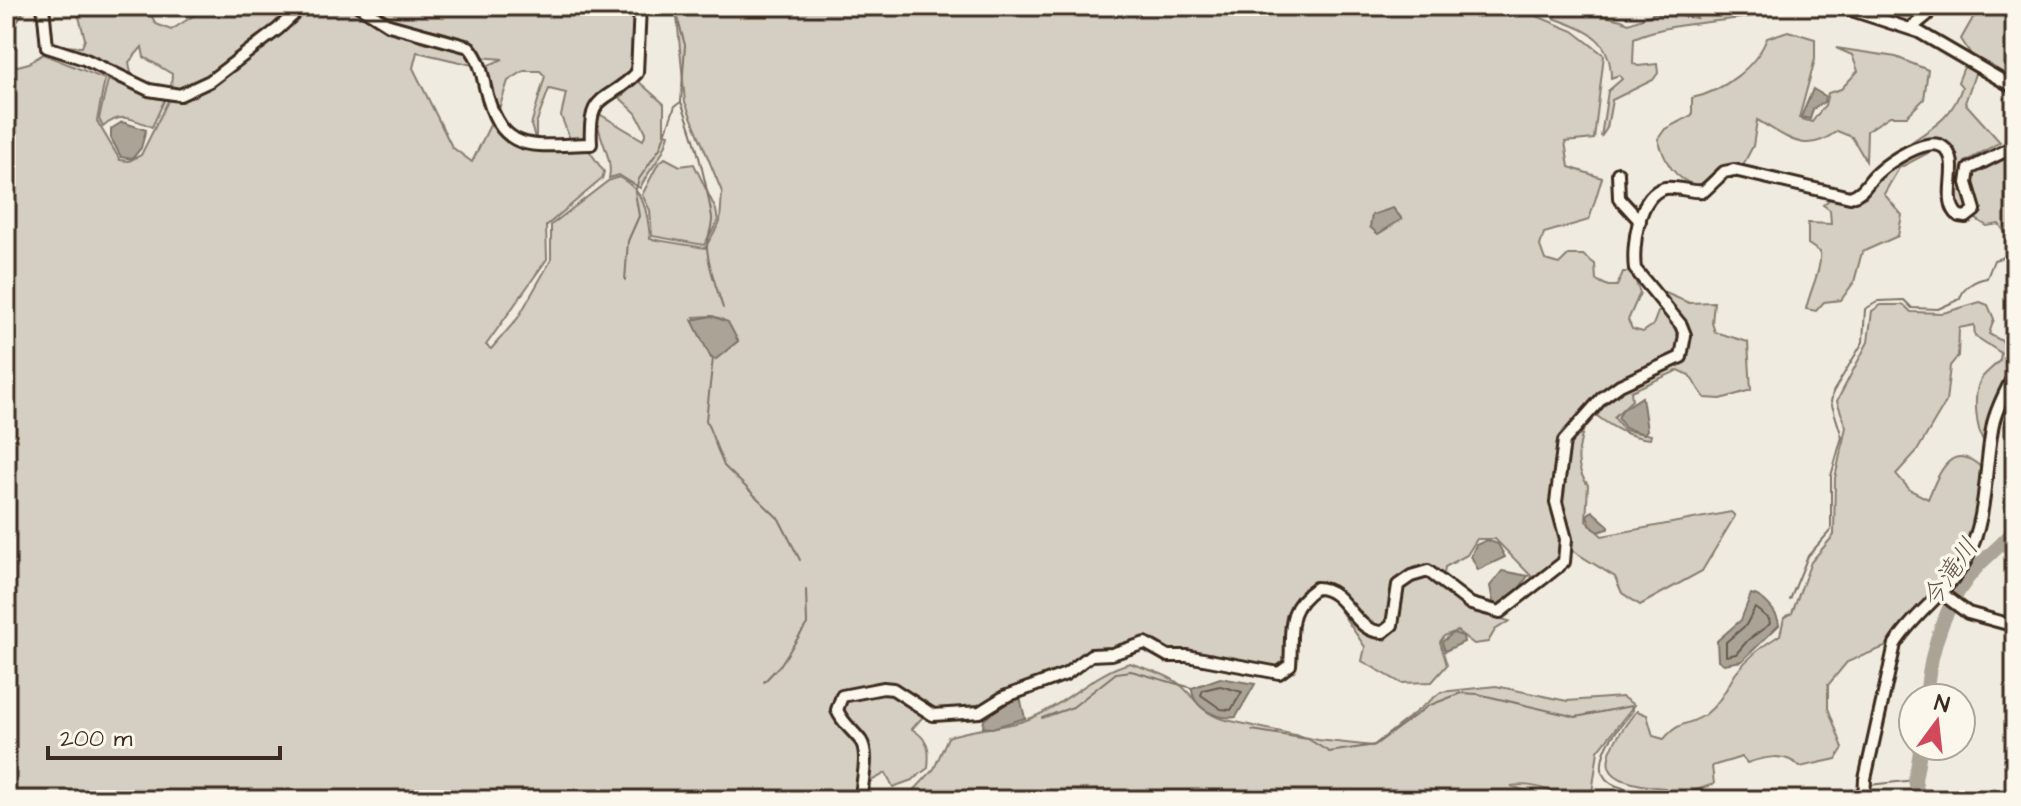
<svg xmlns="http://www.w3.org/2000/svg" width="2021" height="806" font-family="'Architects Daughter','Klee One',sans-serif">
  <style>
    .green { fill: #d5cec3; stroke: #887c70; stroke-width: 2; fill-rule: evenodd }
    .water { fill: #aca397; stroke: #7f7367; stroke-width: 2 }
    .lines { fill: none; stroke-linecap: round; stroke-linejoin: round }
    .shore { stroke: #685a4e; stroke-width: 2 }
    .stream { stroke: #7f7367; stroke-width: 2 }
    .river { stroke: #aca397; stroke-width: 14 }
    .minor-casing { stroke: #3b2a1e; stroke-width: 16 }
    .minor { stroke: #fbf7ec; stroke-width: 10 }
    .labels { text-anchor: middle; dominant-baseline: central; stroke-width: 7; stroke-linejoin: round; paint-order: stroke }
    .water-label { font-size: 26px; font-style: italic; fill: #635448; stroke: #fbf7ec }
  </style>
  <rect width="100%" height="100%" fill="#f0ebe0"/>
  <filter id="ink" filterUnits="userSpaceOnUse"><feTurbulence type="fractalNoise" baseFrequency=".0125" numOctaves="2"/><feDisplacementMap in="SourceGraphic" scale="16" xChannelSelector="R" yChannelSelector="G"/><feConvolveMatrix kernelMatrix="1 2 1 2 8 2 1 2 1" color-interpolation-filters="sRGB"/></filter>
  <g filter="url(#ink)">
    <g class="green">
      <path d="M6,6H27L6,39Z"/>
      <path d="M76,6H146L156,24L171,30L209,6H294L292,14L196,87L171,89L172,74L144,57L142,47L129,62L131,73L126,75L58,46L82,47L85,39Z"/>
      <path d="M300,6H354L390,30L461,46L477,66L417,52L413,68L452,147L472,162L490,125L528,150L588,149L604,172L602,179L546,226L547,259L486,345L491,349L518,318L551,260V225L608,181L619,177C644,190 648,212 650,239L705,248L720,222L722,192L685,102L676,6H1513L1573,31L1604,55L1594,139L1565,142L1569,167L1602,178L1589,220L1544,233L1540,246L1545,260L1559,264L1568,255H1583L1595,264L1596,280L1608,286H1617L1623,272H1632L1640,293L1628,320L1632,329L1643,332L1653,325L1658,312L1663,311C1678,321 1682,335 1679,353L1632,377L1559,443C1557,462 1553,482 1553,502C1553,524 1564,536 1561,559L1534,579L1495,539H1477L1467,555L1445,567L1443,583L1464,608L1509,621L1495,630L1488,642L1474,644L1457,631L1444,636L1440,642L1447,665L1432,682L1401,683L1362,661L1365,647L1335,603L1375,638L1386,640L1393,629L1366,626L1332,589L1302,595L1288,664L1282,669L1169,654L1151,643L1111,652L979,710L928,711L912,729C929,740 930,748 928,768L912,780L893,787L886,773L869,782L871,800H6V69L29,63L43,54L105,79L97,121L120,160L129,161L141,155L168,101C212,94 269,39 300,6ZM712,316L722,319L738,341L716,359L694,317Z"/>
      <path d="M365,6H636C636,21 639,58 633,71C619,106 584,79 586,138L570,139L561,116L566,93L549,89L536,124V141L531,125L545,76L540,71H524L508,81L499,109L505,120L498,117L486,66L503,59L479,57C464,28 422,30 393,22C383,19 374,12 365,6Z"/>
      <path d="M1690,6H1702L1710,14L1754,12L1753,16C1710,24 1673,22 1634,38L1633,63L1638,66L1657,64L1658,73L1653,80L1612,100L1607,128L1601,137L1608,91L1622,79L1619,75L1611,78C1611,37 1587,31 1554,18L1559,10C1584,16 1606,13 1629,23L1655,13L1697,18Z"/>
      <path d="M1867,6H1927L1925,12L1906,24Z"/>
      <path d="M2000,6H2015V80L1972,56L1961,39L1974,16Z"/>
      <path d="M1788,31L1815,39V59L1799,118L1812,122L1825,105L1828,93L1841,89L1858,71L1852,55L1836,48L1896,57L1928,70L1924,99L1907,116H1890L1867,131L1866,161L1852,137L1837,131C1805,156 1788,137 1757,120L1753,146L1743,165L1726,168L1697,186C1674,179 1665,162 1658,139L1665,129L1692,115V98C1722,92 1756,67 1767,38Z"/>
      <path d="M1966,62L1977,68L1965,103L2000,142L1965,162L1964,184L1971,199L1970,212L1961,213L1954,199L1958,184L1949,144L1913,141C1937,125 1953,115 1962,87L1958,82Z"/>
      <path d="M108,80L165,99L152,127C132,118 120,112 103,127L99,119Z"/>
      <path d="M638,81L664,104V133L669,134C663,160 651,165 640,188L619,175L609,178C614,157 596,135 596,112L643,140L646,132L636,113L620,98Z"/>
      <path d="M1927,149L1928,153L1899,168L1884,194L1902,215L1898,236L1862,252L1854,282L1841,300L1824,302L1816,311L1806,309C1810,290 1822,269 1820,252L1808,244V223L1831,224L1830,210L1823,205L1832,197L1858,200L1866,197L1883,174Z"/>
      <path d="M2015,154V224L2006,234L1999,224L1987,226L1976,219L1979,212L1970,175L1981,165Z"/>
      <path d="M665,158L680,166L694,164L716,210L718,221L704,245L652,236L650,210L642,195L658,164Z"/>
      <path d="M1661,291L1689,303L1714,302L1712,323L1715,332L1748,342L1751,390L1721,399L1705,398L1689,375L1679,370L1631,391L1632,400L1614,417L1624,430L1651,435L1650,439C1629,437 1613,428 1597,416C1621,377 1656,384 1686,356L1688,324Z"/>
      <path d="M1980,302L1988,305L1994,319L1989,334L2015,348V359L1991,410L1985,444C1976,430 1972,394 1981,379C1986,372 1994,367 2000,360L2001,353L1975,336L1974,325L1959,328L1958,356L1950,366L1946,402L1917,451L1896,474L1910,490L1928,499C1939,473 1951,439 1982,468L1973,528L1958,560L1885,647L1847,662L1828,685V708L1843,748L1836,759L1800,767C1785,752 1765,757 1747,763L1742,757L1712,766L1714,784L1681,795L1679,800H1664L1665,788C1599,782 1594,766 1633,715L1637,711L1647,715L1653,736L1664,739C1679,720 1690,726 1706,714C1721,702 1726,688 1736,673C1748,657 1763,645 1780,635L1784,618L1792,613L1811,562L1834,535L1835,478L1846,427L1837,401L1868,342L1872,311L1881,305H1904L1911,312L1943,313Z"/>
      <path d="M1579,429L1583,431C1578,450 1574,468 1588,485L1586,521L1602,536L1731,512L1735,516L1702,571L1640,605L1622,593L1615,577L1573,551L1560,500L1567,442Z"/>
      <path d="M1130,663C1145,669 1166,673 1178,683C1196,697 1197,710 1222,719L1318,740L1373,746L1441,692L1496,686L1567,701L1622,697L1634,705L1598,751L1591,800C1558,800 1543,781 1511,786L1553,800H905L934,769L948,737C978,726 1008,730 1038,715C1070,700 1096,672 1130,663Z"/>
    </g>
    <g class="water">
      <path d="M1813,89L1825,96L1824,102L1813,109L1810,119L1801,117Z"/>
      <path d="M122,122L146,130L141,148L132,159L121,157L111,138V129Z"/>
      <path d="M1393,208L1402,219L1378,234L1370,227L1372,215Z"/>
      <path d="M712,316L728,322L738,341L716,359L711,358L692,320Z"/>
      <path d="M1642,397L1647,430L1644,434L1625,428L1618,418L1622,410Z"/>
      <path d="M1592,511L1609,526L1608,529L1598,532L1590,525L1587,515Z"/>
      <path d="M1487,540L1498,544L1505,557L1478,570L1471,556L1476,545Z"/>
      <path d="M1502,571L1528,576L1517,591L1494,607L1490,586Z"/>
      <path d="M1751,594C1763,596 1778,612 1779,625L1742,661L1724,664L1718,660L1717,641L1741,620Z"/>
      <path d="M1453,633L1463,636L1464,642L1445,651L1442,642Z"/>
      <path d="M1220,678L1255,684L1236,717C1218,720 1192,708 1192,688Z"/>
      <path d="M1020,697L1025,718L992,728L983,727L984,720L999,707Z"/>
    </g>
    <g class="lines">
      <g class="shore">
        <path d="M1755,608L1769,619L1770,624L1748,640L1736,654L1726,656V642L1746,625Z"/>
        <path d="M1220,686L1242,692L1231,710L1221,709L1201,695L1203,690Z"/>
      </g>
      <g class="stream">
        <path d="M681,102C696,139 705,177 712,217C713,226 707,237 707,247C708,267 717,288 723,308"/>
        <path d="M625,280L628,241L639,216L635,192L639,179L660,148L675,106L681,102L685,45L674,6"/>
        <path d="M713,358L706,420L724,466L779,519L800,560"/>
        <path d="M1790,600L1808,556L1831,530V476L1842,437L1831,402L1833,392L1863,342L1865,309L1879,301L1904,300L1912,308L1938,309L1960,299C1963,287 1975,280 1987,278L1994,260L2015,254"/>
        <path d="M764,682L781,664L807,624L806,590"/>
        <path d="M1042,718L1073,707L1116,673L1131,671L1192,688"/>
        <path d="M1252,730L1308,739L1329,752L1375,745L1428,706L1461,693L1478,694L1576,717L1631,706L1633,710C1625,722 1613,732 1607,746C1581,804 1657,783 1679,800"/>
        <path d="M1870,785L1915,780"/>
        <path d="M1818,800L1859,790"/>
      </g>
      <g class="river">
        <path d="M1926,698C1930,650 1945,601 1979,565C1991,553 2004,543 2015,529"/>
        <path d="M1919,800L1915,780L1921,746"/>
      </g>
      <defs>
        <g id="minor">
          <path d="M43,6L47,47L84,59L149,90L180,95L210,81L278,29L293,15L297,6"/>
          <path d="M359,6L389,25L469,47C479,58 482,72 485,87C501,157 533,145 591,144C588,91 605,105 637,73L640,6"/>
          <path d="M1839,6L1919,32L2015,88"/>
          <path d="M1911,28L1927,15L1930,6"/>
          <path d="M1618,173L1619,198L1640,221"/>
          <path d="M1941,593L1968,613L2015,626"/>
          <path d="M861,800C861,784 870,755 861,741C852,729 843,724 837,710L842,696L883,688L893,689L933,715L980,712L1004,697L1066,674L1091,655L1112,654L1145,643L1168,656H1187L1279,673L1290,665C1293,631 1284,610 1316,588C1347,588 1353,633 1383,632L1392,625L1398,585L1411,576L1428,571L1471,604L1500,612L1564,562L1566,539L1556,502L1564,441L1602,398L1620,385L1681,357L1685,335L1681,325L1635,269C1632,247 1638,194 1665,188C1678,186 1691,193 1704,191L1724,172L1734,170L1850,197C1864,193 1867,182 1877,173C1889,162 1927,136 1943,147C1964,161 1939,200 1959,216L1966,217L1975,210L1967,183L1969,169L2015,146"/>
          <path d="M1864,800L1865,779L1895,644C1915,612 1949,592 1967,558C1988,517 1984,469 1993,424C1997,406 2007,389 2015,373"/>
        </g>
      </defs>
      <use href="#minor" class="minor-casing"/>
      <use href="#minor" class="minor"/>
    </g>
  </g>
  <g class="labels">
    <g class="water-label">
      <text transform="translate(1950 573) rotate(-55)">今滝川</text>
    </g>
  </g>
  <rect width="2021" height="806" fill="none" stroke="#fbf7ec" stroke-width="32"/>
  <rect x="16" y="16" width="1989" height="774" fill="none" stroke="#3b2a1e" stroke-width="3" filter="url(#ink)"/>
  <g transform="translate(1937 722) rotate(15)"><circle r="38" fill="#fbf7ec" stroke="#aea59a" stroke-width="2"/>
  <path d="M0-6L14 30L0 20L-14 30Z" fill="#d1495b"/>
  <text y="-12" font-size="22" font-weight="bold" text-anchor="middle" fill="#3b2a1e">N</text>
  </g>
  <path d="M48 746v12h232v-12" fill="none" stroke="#3b2a1e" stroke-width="4"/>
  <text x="60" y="746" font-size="24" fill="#3b2a1e" stroke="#fbf7ec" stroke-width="6" paint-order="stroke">200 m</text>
</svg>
